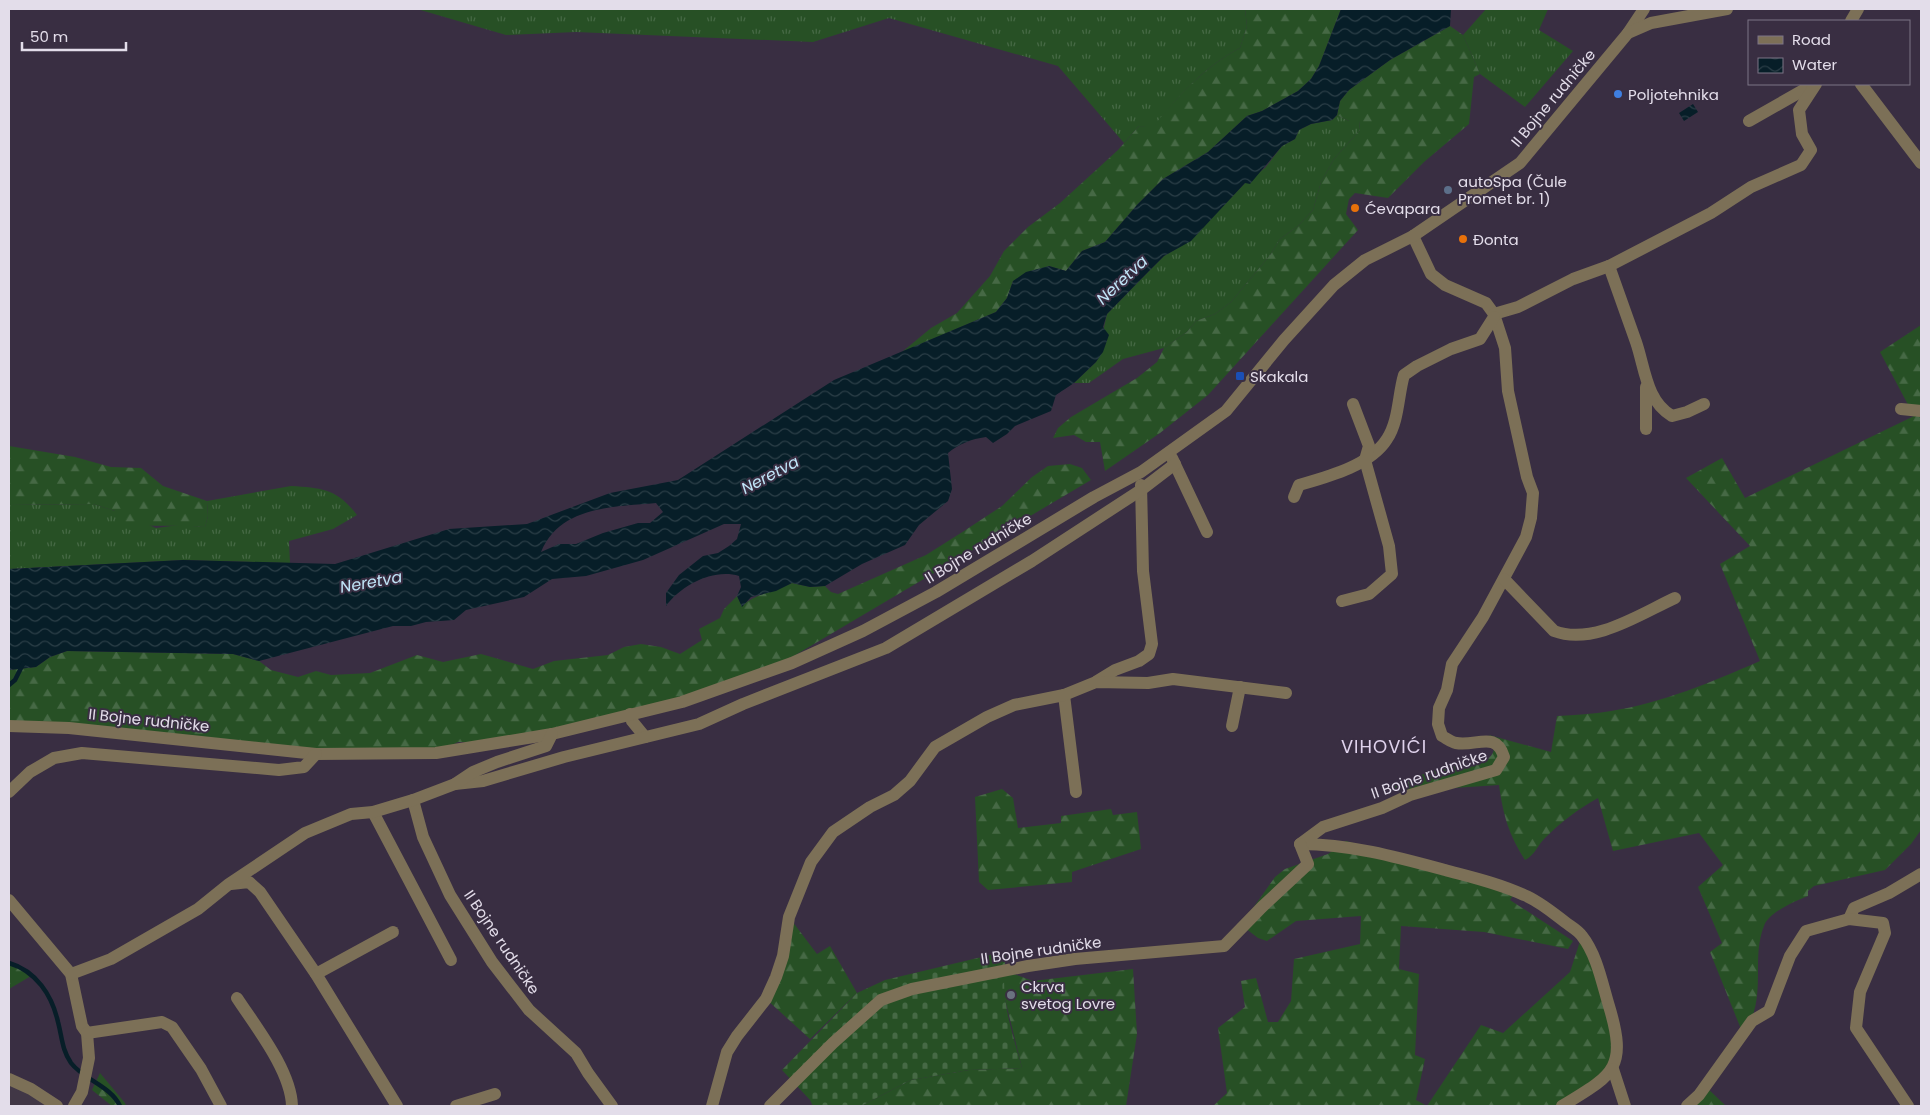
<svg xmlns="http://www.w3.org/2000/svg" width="1930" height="1115" font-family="Poppins,sans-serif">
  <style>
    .industrial { fill: #413746 }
    .grass { fill: url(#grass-tufts) }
    .forest { fill: url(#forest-firs) }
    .cemetery { fill: url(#cemetery-stones) }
    .water { fill: url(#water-waves); fill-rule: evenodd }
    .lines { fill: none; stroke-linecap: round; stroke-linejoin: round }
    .stream { stroke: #071e28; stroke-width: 4.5 }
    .minor { stroke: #7c7057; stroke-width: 12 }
    .shop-dot { fill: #3f7fe0; stroke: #392e42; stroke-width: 2 }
    .service-dot { fill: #5c6f8a; stroke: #392e42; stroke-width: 2 }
    .food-dot { fill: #e8710a; stroke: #392e42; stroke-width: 2 }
    .transit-dot { fill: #1a4fb4; stroke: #392e42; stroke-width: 2 }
    .worship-dot { fill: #6b7280; stroke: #392e42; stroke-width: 2 }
    .labels { text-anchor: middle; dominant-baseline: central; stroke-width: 4; stroke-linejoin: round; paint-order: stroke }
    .poi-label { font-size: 15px; fill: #e3ddea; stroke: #392e42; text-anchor: start }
    .street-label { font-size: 15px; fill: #e3ddea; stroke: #392e42 }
    .water-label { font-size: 16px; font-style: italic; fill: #c0e5f8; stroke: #392e42 }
    .quarter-label { font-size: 18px; letter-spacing: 1px; fill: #e0d3ed; stroke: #392e42 }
  </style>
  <defs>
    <pattern id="grass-tufts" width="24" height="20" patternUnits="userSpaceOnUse" patternTransform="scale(1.25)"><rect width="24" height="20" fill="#275025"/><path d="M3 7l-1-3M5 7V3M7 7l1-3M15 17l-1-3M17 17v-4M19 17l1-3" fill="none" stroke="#466945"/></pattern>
    <pattern id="forest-firs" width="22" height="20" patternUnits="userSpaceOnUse" patternTransform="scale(1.25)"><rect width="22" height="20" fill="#275025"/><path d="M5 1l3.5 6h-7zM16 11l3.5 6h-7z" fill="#466945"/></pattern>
    <pattern id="cemetery-stones" width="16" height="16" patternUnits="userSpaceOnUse" patternTransform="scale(1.25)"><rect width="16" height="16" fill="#275025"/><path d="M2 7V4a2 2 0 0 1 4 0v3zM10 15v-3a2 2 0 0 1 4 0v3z" fill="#466945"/></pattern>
    <pattern id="water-waves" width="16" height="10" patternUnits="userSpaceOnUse" patternTransform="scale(1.25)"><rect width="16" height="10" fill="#071e28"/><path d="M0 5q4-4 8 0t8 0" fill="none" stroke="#2b3e47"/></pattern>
  </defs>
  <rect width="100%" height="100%" fill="#392e42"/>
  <path class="industrial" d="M9,1079L57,1106H9Z"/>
  <g class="grass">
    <path d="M417,9H1245L1247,26L1240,48C1205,66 1177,97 1153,128L1139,126L1124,143L1058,66L889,18L813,42L576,32L506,35Z"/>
    <path d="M1486,9H1548L1539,30L1573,51L1525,107L1480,74L1463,35Z"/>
    <path d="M1337,115L1349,121H1359L1360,130L1334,159L1321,182L1313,210L1298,226L1280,239L1271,254L1231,302L1215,314L1196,321L1187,332L1164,348L1123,359L1089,383H1074L1096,362L1107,314L1149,271L1164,256L1191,240L1245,183L1265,168L1282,146L1295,139L1299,130L1311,124L1332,120Z"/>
    <path d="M291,486C323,488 337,489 357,515L333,529L289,541L290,563L183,560L9,569V505L93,504L115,511L156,528L179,525L205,527L208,516L207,501Z"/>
  </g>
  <g class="forest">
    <path d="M1245,9H1341L1319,66L1311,79L1298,91L1262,111L1247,116L1208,152L1163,179L1137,205L1105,242L1082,251L1066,271L1049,266L1013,281L1007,298L996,312L902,352L931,328L957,313L990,276L1004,251L1028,227L1060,203L1118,150L1139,126L1153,127C1177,97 1205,66 1240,48L1247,26Z"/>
    <path d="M1450,26L1463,35L1480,74L1474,77L1469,124L1424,162L1388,198L1355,193L1349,199L1346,214L1358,230L1208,395L1160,433L1105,471L1100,442H1086L1074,435L1053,438L1058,428L1071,417L1137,378L1157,362L1164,348L1187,332L1196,321L1215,314L1231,302L1271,254L1280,239L1298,226L1313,210L1321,182L1334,159L1360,130L1359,121H1349L1337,115L1340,101L1349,90L1390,60Z"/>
    <path d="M1921,325V830L1911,844L1885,870L1814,886L1808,891V896C1795,901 1768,913 1764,926C1750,961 1769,998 1743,1034L1710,952L1722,943L1698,887L1723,865L1699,833L1613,851L1598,798C1578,809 1561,822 1545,838C1537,846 1535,855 1525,860C1509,835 1503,815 1499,785L1394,792L1392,786C1412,778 1432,770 1452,766C1463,763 1478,765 1487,759C1494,755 1494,749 1495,742L1489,735L1551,752L1557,716C1575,715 1593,714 1611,711C1662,703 1712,682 1760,661L1720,564L1750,546L1686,478L1722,458L1745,498L1914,416L1880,352Z"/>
    <path d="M9,446L75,457L111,467L141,468L163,486L207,501L208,516L205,527C178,525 151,527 124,524L115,511L93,504L9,505Z"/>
    <path d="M1070,464L1082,468L1091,480L792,657L682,702L506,742H458L436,753L380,755L9,726V670L36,667L50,657L67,651L233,654L259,661L271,670L298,677L316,671L331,675L370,673L417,655L443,662L481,654L533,669L554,661L608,655L624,647L641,644L661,647L680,654L702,640L699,629L720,618L724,609L737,596L742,606C755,594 775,591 792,583L810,587L825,586L831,592L838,594L926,555L964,531L1002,506L1032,477L1048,466Z"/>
    <path d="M1002,789L1013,798L1018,828L1061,823V816L1111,809L1113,815L1137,812L1141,849L1072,872V882L988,890L979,882L975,797Z"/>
    <path d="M1346,841L1517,890L1510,900L1573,941L1568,949L1484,932L1401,926L1399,969L1419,974L1415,1055L1425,1059L1416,1100L1427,1106L1481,1025L1503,1033L1570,972L1582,935L1617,1020L1614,1066L1562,1106H1213L1227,1093L1218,1028L1245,1007L1241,981L1256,978L1268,1022H1278L1291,1001L1294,959L1360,944L1361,916L1296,921L1267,941L1258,938L1241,925L1275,877L1285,869L1328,854Z"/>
    <path d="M789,917L817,954L830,946L857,993L810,1039L766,999Z"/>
    <path d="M9,963L17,965L31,976L9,989Z"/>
    <path d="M1133,969L1137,1034L1126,1106H861L911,1080L969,1070L1022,1068L1003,991V970L1033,981Z"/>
    <path d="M100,1073L125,1103L126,1106H112L92,1090Z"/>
    <path d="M1705,1086L1726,1106H1687Z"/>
  </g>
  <path class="cemetery" d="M1007,951C998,994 1011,1027 1022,1068L969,1070L911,1080L861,1106H813L810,1100L782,1070L857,993L885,980Z"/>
  <g class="water">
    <path d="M1341,9H1451L1450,26L1390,60L1349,90L1340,101L1337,115L1332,120L1311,124L1299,130L1295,139L1282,146L1250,184L1245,183L1191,241L1164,256L1149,271L1107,314L1103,327L1109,335L1103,352L1096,362L1074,383L1056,395L1051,411L1015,426L1007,434L993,443L986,437C971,439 959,444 948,453L952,489L948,501L919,525L905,545L862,564L825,586L810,587L792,583L776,591L751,597L742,607L737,596L741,587L739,576C714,568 681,585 666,606V593L679,575L703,556L718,553L729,546L737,539L741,524H724L643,560L586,576L552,579L524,597L466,610L454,620L426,622L411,626H393L259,661L233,654L67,651L50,657L36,667L9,670V569L183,560L335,564L449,529L527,524L610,493L678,480L834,380L996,312L1007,298L1013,281L1026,272L1049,266L1066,271L1082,251L1105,242L1137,205L1163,179L1208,152L1247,116L1262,111L1298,91L1311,79L1319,66ZM656,503L663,512L650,523H638L603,533L576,544H559L541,552C560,506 613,507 656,503Z"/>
    <path d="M1693,104L1698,112L1684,121L1679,113Z"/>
  </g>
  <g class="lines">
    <g class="stream">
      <path d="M9,685L15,680L23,664"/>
      <path d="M9,963C36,971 52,995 58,1022C62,1037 62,1050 71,1063C84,1080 111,1086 120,1106"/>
    </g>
    <g class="minor">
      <path d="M1851,21L1858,9"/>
      <path d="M1628,33L1644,9"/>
      <path d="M1861,84L1921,163"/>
      <path d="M1749,121L1814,84"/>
      <path d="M1413,236L1431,274L1445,285L1486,303L1494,314L1505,348L1508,391L1527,477L1533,493L1531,518L1526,537L1483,617L1452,664L1447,690L1439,708L1438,724L1442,736C1446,738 1451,742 1456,743C1476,747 1496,730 1504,757L1496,770L1410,795L1382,808L1323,827L1300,844C1350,844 1397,857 1445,870C1471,877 1498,883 1524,895C1539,901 1552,912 1565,922C1570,926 1578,930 1582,936C1597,955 1602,983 1609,1006C1628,1069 1613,1075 1562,1106"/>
      <path d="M1609,266C1618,291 1627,317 1636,342C1645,368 1646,401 1672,416L1687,412L1704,404"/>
      <path d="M1494,314L1518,307L1573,279L1609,266L1711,213L1751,187L1801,165L1811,150L1802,134L1799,110L1816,84"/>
      <path d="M1646,387V429"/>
      <path d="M1901,409L1921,411"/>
      <path d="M1172,458L1207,532"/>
      <path d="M1294,497L1299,485C1327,477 1370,466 1387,439C1399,421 1398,395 1404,375L1417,366L1451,349L1480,339L1494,317"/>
      <path d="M1504,579L1554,631C1593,646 1640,614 1675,598"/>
      <path d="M1342,601L1369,594L1392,574L1389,546L1365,460L1369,446L1353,404"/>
      <path d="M1097,681L1115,670L1139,661L1149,654L1152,644L1143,571L1141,485"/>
      <path d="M1064,695L1076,792"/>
      <path d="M630,714L632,721L645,737"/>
      <path d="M9,726L69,728L316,754L436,753L552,734L682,702L792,663L863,631L936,592L1094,497L1141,472L1226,411L1284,340L1334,285L1365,260L1413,236L1520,163L1628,33L1651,23L1727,9"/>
      <path d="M1232,726L1240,687"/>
      <path d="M455,784L483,781L564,757L699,724L743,704L886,648L1032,561L1141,490L1175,464"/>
      <path d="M9,792L30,772L54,758L82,753L279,770L304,767L316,754"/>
      <path d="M413,800L423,837L450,895L492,962L529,1010L576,1053L588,1073L612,1106"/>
      <path d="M373,812L451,960"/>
      <path d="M231,884L249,882L260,892L316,974L397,1106"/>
      <path d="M9,900L71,974L82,1026L87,1033L89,1058L82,1092L74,1106"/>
      <path d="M1849,919L1854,908L1889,893L1921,874"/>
      <path d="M71,974L111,959L198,909L229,884L305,833L351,814L373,812L413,800L455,784L473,772L497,762L546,746L552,734"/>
      <path d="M316,974L393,932"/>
      <path d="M237,998C256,1027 291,1071 292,1106"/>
      <path d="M87,1033L162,1022L172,1027L201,1069L221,1106"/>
      <path d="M1613,1069L1625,1106"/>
      <path d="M9,1079L31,1089L57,1106"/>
      <path d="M456,1106L495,1094"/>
      <path d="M712,1106L727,1052L737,1036L766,999L776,977L783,956L789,917L811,862L833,832L870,807L894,795L910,781L935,747L987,717L1014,705L1064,695L1096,682L1148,683L1173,679L1286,693"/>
      <path d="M770,1106L833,1043L881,1000L912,989L1028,966L1075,959L1224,946L1262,907L1308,864L1300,844"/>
      <path d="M1687,1106L1699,1095L1752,1021L1769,1011L1790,956L1806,931L1849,919L1883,923L1885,933L1860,992L1856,1028L1908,1106"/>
    </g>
  </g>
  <circle class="shop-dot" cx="1618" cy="94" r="5"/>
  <circle class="service-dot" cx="1448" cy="190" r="5"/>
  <g class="food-dot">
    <circle cx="1355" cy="208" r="5"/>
    <circle cx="1463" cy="239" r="5"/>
  </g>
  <rect class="transit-dot" x="1235" y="371" width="10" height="10" rx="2.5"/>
  <circle class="worship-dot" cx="1011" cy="995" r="5"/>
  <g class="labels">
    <g class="poi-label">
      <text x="1628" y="94">Poljotehnika</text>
      <text x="1458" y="181">autoSpa (Čule<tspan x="1458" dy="17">Promet br. 1)</tspan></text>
      <text x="1365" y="208">Ćevapara</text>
      <text x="1473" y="239">Đonta</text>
      <text x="1250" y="376">Skakala</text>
      <text x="1021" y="986">Ckrva<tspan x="1021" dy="17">svetog Lovre</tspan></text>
    </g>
    <g class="street-label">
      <text transform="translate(1553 98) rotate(-50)">II Bojne rudničke</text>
      <text transform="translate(978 548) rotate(-31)">II Bojne rudničke</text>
      <text transform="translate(149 720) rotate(6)">II Bojne rudničke</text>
      <text transform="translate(1429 774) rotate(-19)">II Bojne rudničke</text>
      <text transform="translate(502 942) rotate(56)">II Bojne rudničke</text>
      <text transform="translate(1041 950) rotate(-8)">II Bojne rudničke</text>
    </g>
    <g class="water-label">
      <text transform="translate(1122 280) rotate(-43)">Neretva</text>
      <text transform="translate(770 475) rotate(-28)">Neretva</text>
      <text transform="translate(371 582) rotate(-10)">Neretva</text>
    </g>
    <g class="quarter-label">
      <text x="1384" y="746">VIHOVIĆI</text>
    </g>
  </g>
  <rect width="1930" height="1115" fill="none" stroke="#e3ddea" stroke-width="20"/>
  <rect x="1748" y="20" width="162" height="65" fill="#392e42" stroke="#7d7485"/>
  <rect x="1758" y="36" width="25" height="8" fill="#7c7057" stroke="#7d7485"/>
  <text x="1792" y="45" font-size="15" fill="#e3ddea">Road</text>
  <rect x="1758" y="58" width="25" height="15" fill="url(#water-waves)" stroke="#7d7485"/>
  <text x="1792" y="70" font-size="15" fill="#e3ddea">Water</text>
  <path d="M22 42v8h104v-8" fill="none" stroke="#e3ddea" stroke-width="2.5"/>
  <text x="30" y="42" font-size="15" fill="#e3ddea" stroke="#392e42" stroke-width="4" paint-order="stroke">50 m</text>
</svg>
